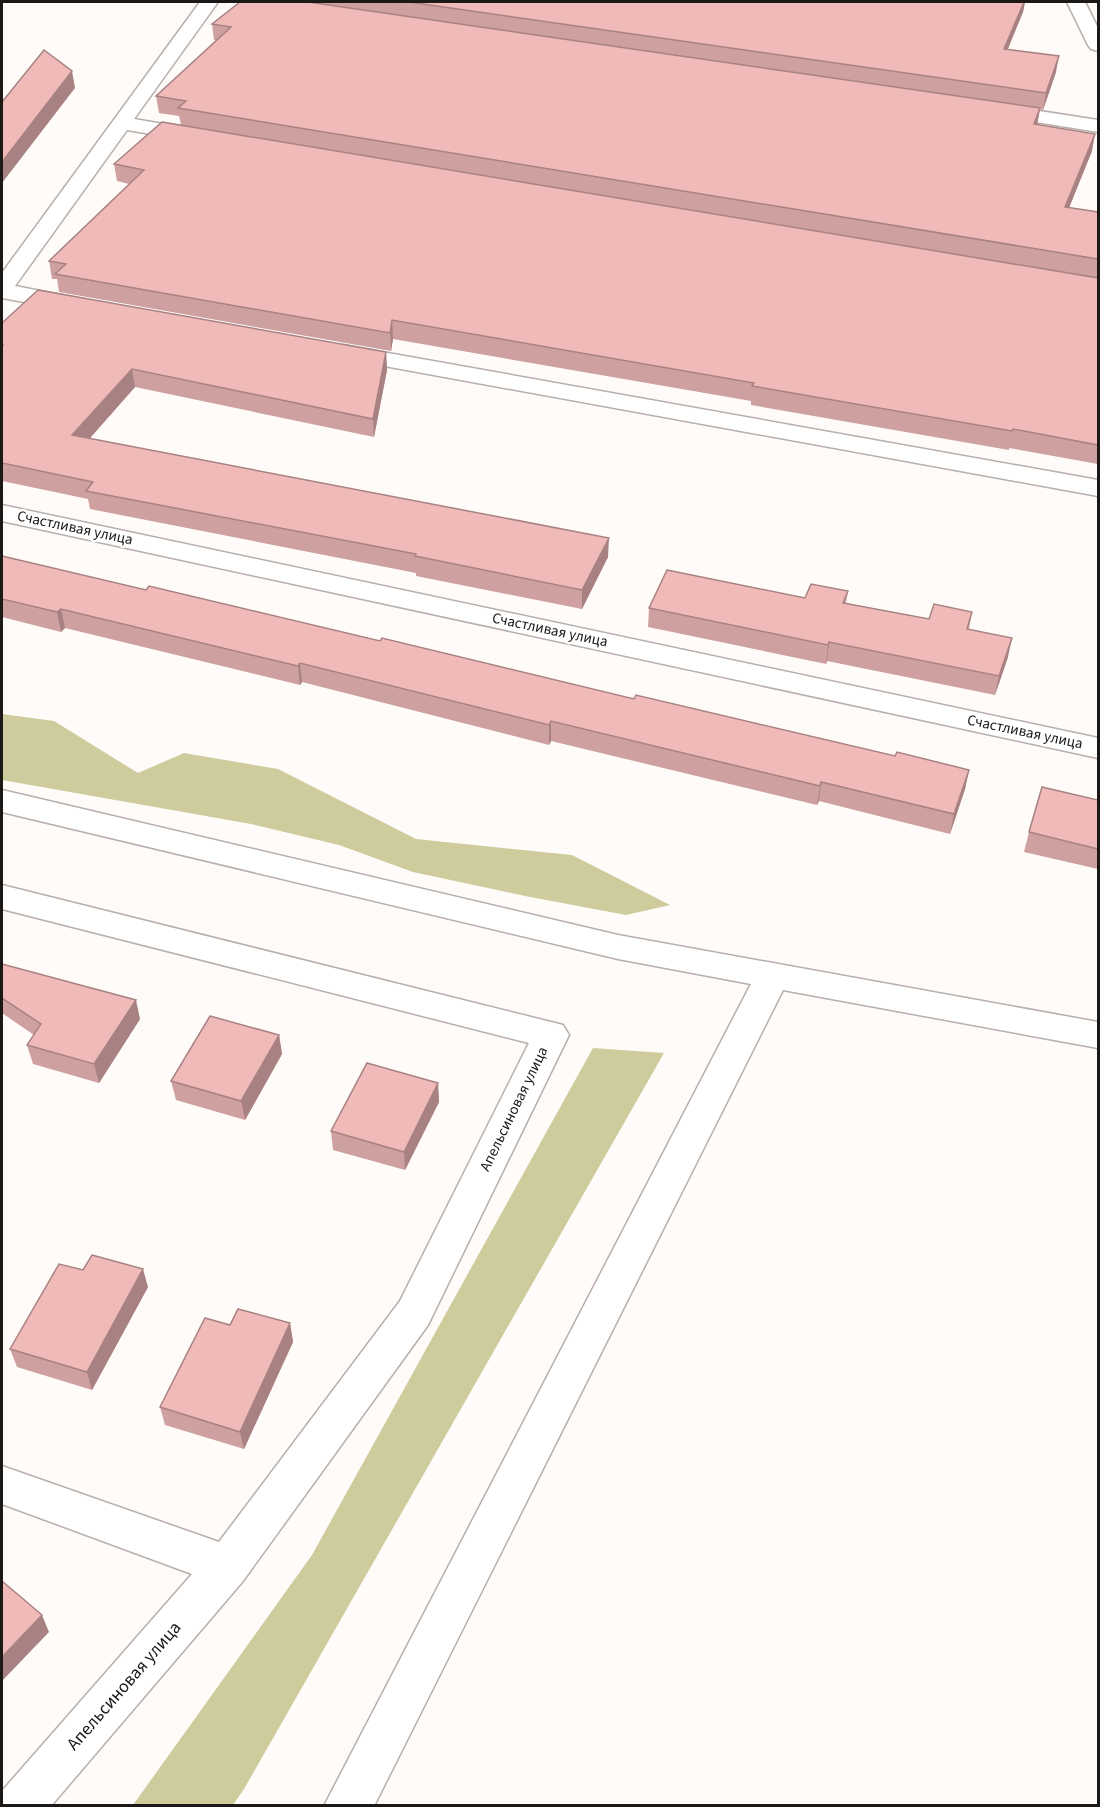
<svg xmlns="http://www.w3.org/2000/svg" width="1100" height="1807" font-family="'Source Sans 3',sans-serif">
  <style>
    .forest { fill: #cecb9d }
    .lines { fill: none; stroke-linecap: round; stroke-linejoin: round }
    .minor-casing { stroke: #b7afab; stroke-width: 3 }
    .minor { fill: #fff; fill-rule: evenodd }
    .wall { fill: #cea09f }
    .shaded-wall { fill: #a88282 }
    .building { fill: #f0bab9; stroke: #a88282; stroke-width: 1.5 }
    .labels { text-anchor: middle; dominant-baseline: central; stroke-width: 5; stroke-linejoin: round; paint-order: stroke }
    .street-label { font-size: 15px; fill: #1b1816; stroke: #fff }
    .near-street-label { font-size: 18px; fill: #1b1816; stroke: #fff }
  </style>
  <rect width="100%" height="100%" fill="#fefbf9"/>
  <g class="forest">
    <path d="M2,714L54,721L138,773L184,753L278,769L416,839L572,855L670,905L626,915L525,896L413,872L339,845L251,824L2,780Z"/>
    <path d="M593,1048L664,1053L244,1789L233,1805H133L312,1555Z"/>
  </g>
  <g class="lines">
    <defs>
      <g id="minor">
        <path d="M200,2H218L134,119L199,130L206,132L209,136L206,140L199,142L127,130L15,286L82,299L86,304L82,309L74,311L2,298V273Z"/>
        <path d="M1067,2H1085L1098,28V51L1091,49L1088,45Z"/>
        <path d="M994,104L1098,120V132L987,114L984,110L987,106Z"/>
        <path d="M343,345L1098,480V496L335,357L331,352L335,347Z"/>
        <path d="M2,505L1098,738V758L2,521Z"/>
        <path d="M2,790L618,935L1098,1022V1048L783,990L374,1806H324L751,984L618,959L2,812Z"/>
        <path d="M2,885L551,1022L563,1025L569,1035L428,1325L243,1581L51,1806H2V1791L192,1574L2,1504V1466L219,1542L400,1301L529,1043L2,909Z"/>
      </g>
    </defs>
    <use href="#minor" class="minor-casing"/>
    <use href="#minor" class="minor"/>
  </g>
  <g class="wall">
    <path d="M240,2H1025L1023,12L1008,49L1056,72L1043,110L1040,109L1037,125L1092,151L1069,208L1098,212V464L1009,448V450L751,405V401L393,339L391,351L59,292L57,279H52L49,261L129,184L117,181L114,164L181,124L179,116L159,113L156,96L216,40H214L212,24Z"/>
    <path d="M2,323L386,352L387,370L374,437L135,387L89,439L608,557L582,609L416,576V573L90,509L88,499L2,481Z"/>
    <path d="M2,556L146,590L380,641L634,699L895,756L969,770L965,789L950,834L819,801L817,805L551,741L549,745L302,682L300,685L65,628L61,632L2,617Z"/>
    <path d="M848,591L846,603L929,619L972,612L969,629L1008,657L995,695L827,661L826,664L648,627L649,608L805,598Z"/>
    <path d="M1098,800V869L1024,852L1029,832Z"/>
    <path d="M2,964L140,1019L99,1083L33,1064L27,1045L34,1035L2,1013Z"/>
    <path d="M279,1035L282,1054L245,1120L176,1100L171,1081Z"/>
    <path d="M438,1083L439,1102L405,1170L333,1150L331,1131Z"/>
    <path d="M83,1270L148,1287L92,1390L17,1367L10,1349Z"/>
    <path d="M290,1323L293,1342L244,1449L165,1425L160,1407L230,1325Z"/>
  </g>
  <g class="shaded-wall">
    <path d="M1024,2H1025L1023,12L1001,65L1004,49Z"/>
    <path d="M1059,56L1056,72L1043,110L1046,93Z"/>
    <path d="M72,71L75,88L2,183V162Z"/>
    <path d="M1040,108L1037,125L1034,124Z"/>
    <path d="M1095,134L1092,151L1062,225L1065,207Z"/>
    <path d="M392,320L393,339L391,351L390,333Z"/>
    <path d="M386,352L387,370L374,437L373,419Z"/>
    <path d="M132,369L135,387L76,454L72,435Z"/>
    <path d="M609,538L608,557L582,609V590Z"/>
    <path d="M61,609L65,628L61,632L57,612Z"/>
    <path d="M1012,638L1008,657L995,695L999,676Z"/>
    <path d="M829,642L827,661L826,664L828,645Z"/>
    <path d="M300,663L302,682L300,685L298,666Z"/>
    <path d="M551,721V741L549,745V725Z"/>
    <path d="M969,770L965,789L950,834L954,814Z"/>
    <path d="M821,782L819,801L817,805L820,786Z"/>
    <path d="M136,1000L140,1019L99,1083L94,1064Z"/>
    <path d="M279,1035L282,1054L245,1120L241,1101Z"/>
    <path d="M438,1083L439,1102L405,1170L404,1152Z"/>
    <path d="M143,1269L148,1287L92,1390L87,1372Z"/>
    <path d="M290,1323L293,1342L244,1449L240,1432Z"/>
    <path d="M42,1615L49,1632L2,1681V1657Z"/>
  </g>
  <g class="building">
    <path d="M240,2H308L1040,108L1034,124L1095,134L1065,207L1098,212V259L178,108L186,101L156,96L231,27L212,24Z"/>
    <path d="M409,2H1024L1004,49L1059,56L1046,93Z"/>
    <path d="M44,50L72,71L2,162V102Z"/>
    <path d="M162,122L1098,278V445L1013,429L1012,431L752,386L754,383L392,320L390,333L55,274L66,264L49,261L144,170L114,164Z"/>
    <path d="M38,290L386,352L373,419L132,369L72,435L609,538L582,590L415,556L416,554L86,491L93,482L2,463V347L3,345H2V323Z"/>
    <path d="M2,556L146,590L149,586L380,641L382,638L634,699L636,695L895,756L897,752L969,770L954,814L821,782L820,786L551,721L549,725L300,663L298,666L61,609L57,612L2,599Z"/>
    <path d="M667,570L805,598L811,584L848,591L843,603L929,619L934,604L972,612L967,629L1012,638L999,676L829,642L828,645L649,608Z"/>
    <path d="M1042,787L1098,800V849L1029,832Z"/>
    <path d="M2,964L136,1000L94,1064L27,1045L41,1024L2,998Z"/>
    <path d="M210,1016L279,1035L241,1101L171,1081Z"/>
    <path d="M367,1063L438,1083L404,1152L331,1131Z"/>
    <path d="M92,1255L143,1269L87,1372L10,1349L59,1264L83,1270Z"/>
    <path d="M238,1309L290,1323L240,1432L160,1407L205,1318L230,1325Z"/>
    <path d="M2,1581L42,1615L2,1657Z"/>
  </g>
  <g class="labels">
    <g class="street-label">
      <text transform="translate(75 528) rotate(12)">Счастливая улица</text>
      <text transform="translate(550 630) rotate(12)">Счастливая улица</text>
      <text transform="translate(1025 732) rotate(12)">Счастливая улица</text>
      <text transform="translate(514 1109) rotate(-64)">Апельсиновая улица</text>
    </g>
    <g class="near-street-label">
      <text transform="translate(124 1686) rotate(-49)">Апельсиновая улица</text>
    </g>
  </g>
  <rect width="1100" height="1807" fill="none" stroke="#1b1816" stroke-width="6"/>
</svg>
